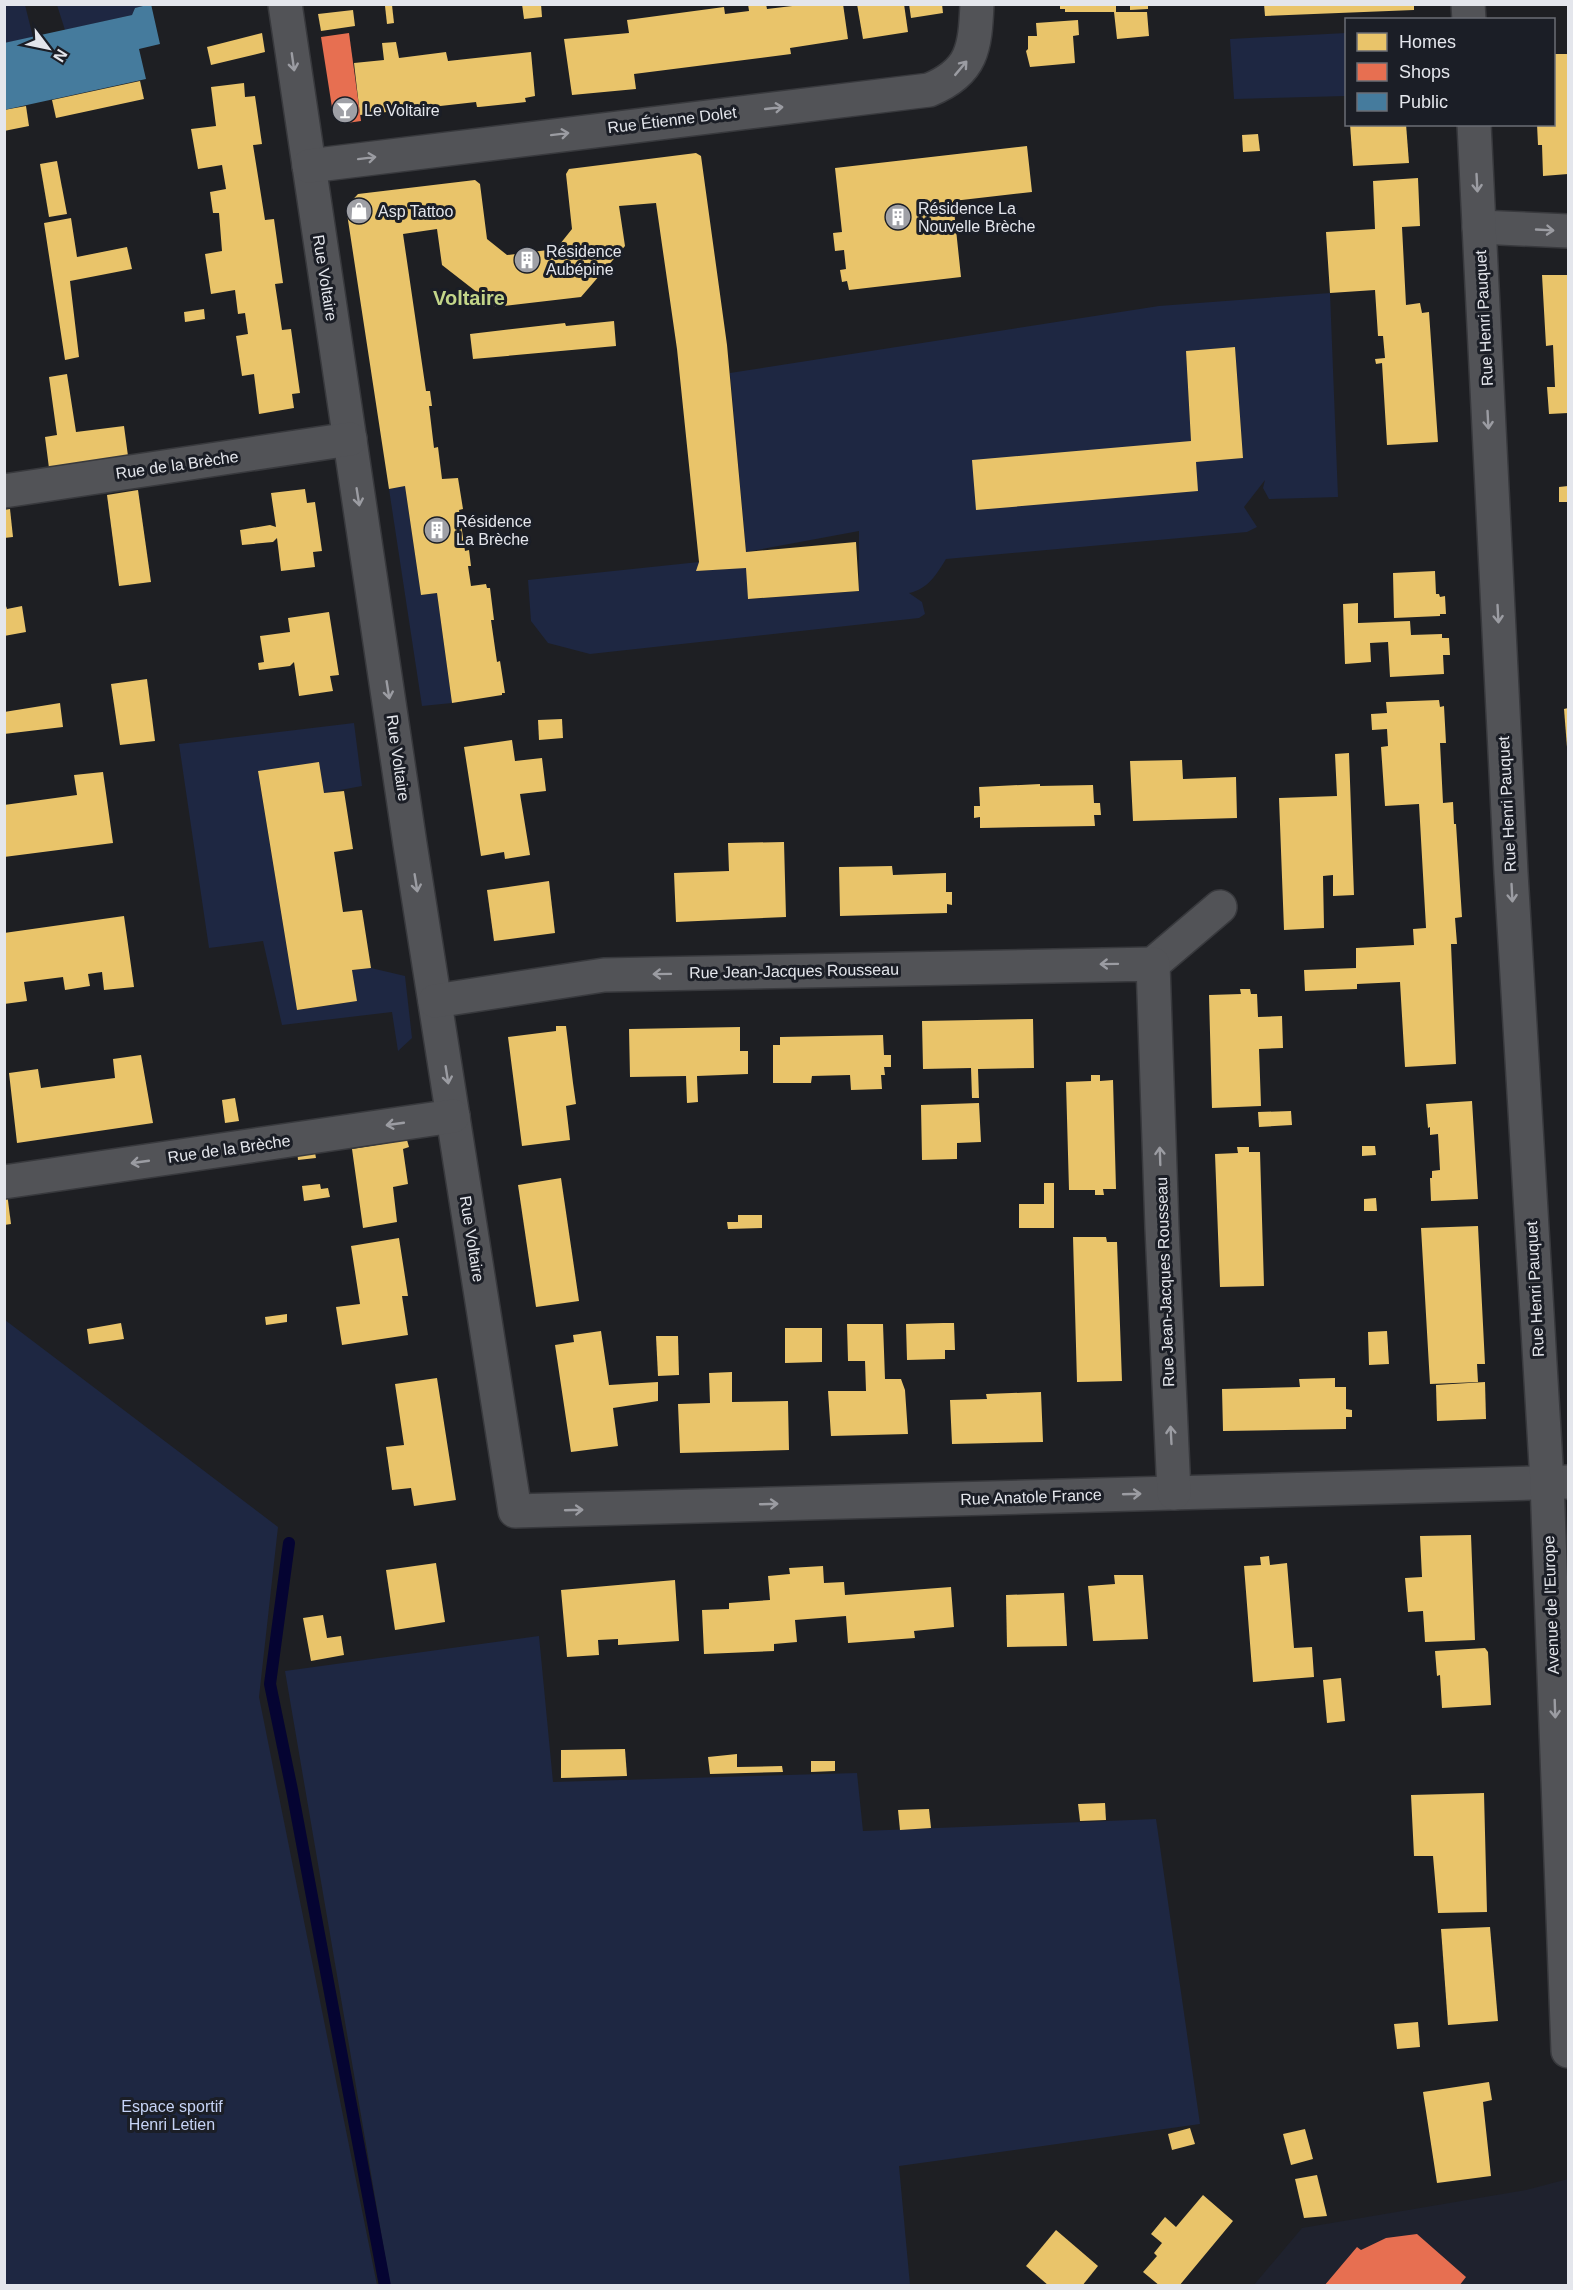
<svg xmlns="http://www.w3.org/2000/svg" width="1573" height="2290" font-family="Helvetica,sans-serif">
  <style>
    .built { fill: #1f222e }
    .green { fill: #1e2742; fill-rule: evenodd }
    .homes { fill: #e9c46a }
    .shops { fill: #e76f51 }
    .public { fill: #457b9d }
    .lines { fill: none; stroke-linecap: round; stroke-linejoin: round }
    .stream { stroke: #050432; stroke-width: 12 }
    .minor-casing { stroke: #38393d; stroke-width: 36 }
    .tertiary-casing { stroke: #38393d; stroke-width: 36 }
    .minor { stroke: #525357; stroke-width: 33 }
    .tertiary { stroke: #525357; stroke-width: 33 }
    .oneway { stroke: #9b9ca2 }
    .labels { text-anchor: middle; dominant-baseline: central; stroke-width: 6; stroke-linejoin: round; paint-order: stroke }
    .poi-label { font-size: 16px; fill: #e4e6ec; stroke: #1b1e26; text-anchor: start }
    .street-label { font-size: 16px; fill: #e4e6ec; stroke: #1b1e26 }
    .park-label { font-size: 16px; fill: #c6d3f6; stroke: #1b1e26 }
    .quarter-label { font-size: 20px; font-weight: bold; fill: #c3d589; stroke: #1b1e26 }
  </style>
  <rect width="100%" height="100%" fill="#1e1f23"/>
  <path class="built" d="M1568,2179V2285L1253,2286L1302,2228L1526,2190Z"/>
  <g class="green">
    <path d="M4,5H25L33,37L5,43Z"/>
    <path d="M57,5H148L135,8L132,15L65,30Z"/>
    <path d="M1346,33V96L1234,99L1230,39Z"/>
    <path d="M1330,293L1338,497L1269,499L1263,488L1265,480L1244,507L1257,527L1247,532L946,559C936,575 928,589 909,593L922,602L925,614L919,618L590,654L548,643L531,621L528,580L699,562L697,571L749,567V599L859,591V531L746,552L730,373L1159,306ZM1235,347L1243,457L1196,462L1191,441L1186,351Z"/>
    <path d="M405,486L421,595L437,593L452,703L422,706L389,489Z"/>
    <path d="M354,723L362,786L324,793L319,762L258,772L297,1010L357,1001L352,970L371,968L405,976L412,1038L398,1051L392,1012L282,1025L263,941L209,948L179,744Z"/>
    <path d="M5,1320L278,1527L259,1697L377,2285H5Z"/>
    <path d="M539,1636L553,1782L857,1773L863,1831L1156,1819L1200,2124L899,2166L910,2285H390L285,1671Z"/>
  </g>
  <g class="homes">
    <path d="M522,4H541L542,17L524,19Z"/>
    <path d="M748,4H766L767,9L809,4H843L848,39L790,48L791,54L634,74L636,89L572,95L564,39L629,33L627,20L724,7L725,14L749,11Z"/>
    <path d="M857,4H904L908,32L863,39Z"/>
    <path d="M909,4H942L943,13L911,18Z"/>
    <path d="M1060,4H1116V12H1147L1149,36L1117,39L1114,12H1065V9H1060Z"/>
    <path d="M1130,4H1148V9L1130,10Z"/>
    <path d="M1264,4H1414V10L1265,16Z"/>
    <path d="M392,5L394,23L387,24L385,6Z"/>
    <path d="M353,10L355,26L321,31L318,14Z"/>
    <path d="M1078,20L1079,35L1073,36L1075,63L1030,67L1026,51L1028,49V36H1037L1036,23Z"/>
    <path d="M262,33L265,52L211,65L207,47Z"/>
    <path d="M396,42L399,58L446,52L448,61L531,52L535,96L525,98L526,102L479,107H477L476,102L360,115L354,63L384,60L382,43Z"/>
    <path d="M1554,54H1568V174L1543,176L1542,145H1538L1537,124H1554Z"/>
    <path d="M140,81L144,99L56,118L52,100Z"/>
    <path d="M244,83L245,97L255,96L262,144L253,145L265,220L274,219L283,283L275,284L282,330L291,329L300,393L292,394L294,408L259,414L254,374L242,376L236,336L248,334L245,313L238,314L235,290L211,294L205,254L222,251L219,213H213L210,192L226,189L222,165L198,169L191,129L216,126L211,87Z"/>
    <path d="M26,106L29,126L4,131V110Z"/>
    <path d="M1350,124H1406L1409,163L1353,166Z"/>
    <path d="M1258,134L1260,151L1243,152L1242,135Z"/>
    <path d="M1027,146L1032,192L953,201L961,277L849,290L847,281L842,282L840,270L846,269L844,250L835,251L833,233L842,232L835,168Z"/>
    <path d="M696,153L701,156L727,345L746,552L856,542L859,591L748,599L746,568L696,571L699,562L677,349L656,203L619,206L625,246L581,297L496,307L442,265L437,229L403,234L426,391H430L432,406H429L434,448L438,447L442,479L458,478L463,509L459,510L465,551L469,550L471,566H468L471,586L486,584L487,588H490L494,620H491L497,662L500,661L505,693H502V695L452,703L437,593L421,595L405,486L389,489L346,207L358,194L475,180L480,184L487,239L507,255L556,249L572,229L566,174L569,169Z"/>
    <path d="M57,161L67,214L49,217L40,164Z"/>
    <path d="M1418,178L1420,226L1402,227L1406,305L1420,303L1422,313L1429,312L1438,442L1387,445L1382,363L1376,364L1375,359L1385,358L1383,336H1378L1375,290L1330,293L1326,232L1375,229L1373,181Z"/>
    <path d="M71,218L77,257L127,247L132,269L70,281L79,357L65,360L44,223Z"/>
    <path d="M1542,275H1568V413L1549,414L1547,387H1555L1553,345L1546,346Z"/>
    <path d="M204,309L205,319L185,322L184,312Z"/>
    <path d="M614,321L616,346L473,359L470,334L565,323L566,326Z"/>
    <path d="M1235,347L1243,458L1196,462L1198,491L976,510L972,460L1191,441L1186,351Z"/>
    <path d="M67,374L76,432L124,426L128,456L49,468L45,437L57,435L49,377Z"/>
    <path d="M1568,486V502H1559V487Z"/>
    <path d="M305,489L307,503L315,502L322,551L313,552L315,567L281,571L277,538L273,542L242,545L240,530L270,525L276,527L271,493Z"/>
    <path d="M138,490L151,582L119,586L107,495Z"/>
    <path d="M10,509L13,537L4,538V510Z"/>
    <path d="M1435,571L1436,594H1439L1440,597L1445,596L1446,614H1440V616L1394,618L1393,573Z"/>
    <path d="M4,600L7,609L22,606L26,632L4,636Z"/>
    <path d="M1358,603V623L1410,621L1411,635L1442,634V638H1449L1450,655H1443L1444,674L1390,677L1388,642L1370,643L1371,662L1345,664L1343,604Z"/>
    <path d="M329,612L339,675L330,676L333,691L299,696L294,662L290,666L259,670L258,663L264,662L260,636L290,632L288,618Z"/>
    <path d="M147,679L155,741L120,745L111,684Z"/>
    <path d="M1439,700L1440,707L1444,706L1446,743H1440L1443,803L1453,802L1454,824H1456L1462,917L1455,918L1457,944H1451L1456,1064L1405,1067L1400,982L1357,984V989L1305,991L1304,970L1356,968V948L1414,945L1413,929L1426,928L1419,804L1385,806L1381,747L1388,746L1387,729L1372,730L1371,714L1387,713L1386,702Z"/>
    <path d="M60,703L63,727L4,734V712Z"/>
    <path d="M1568,708V747H1567L1564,709Z"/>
    <path d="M562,719L563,738L539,740L538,720Z"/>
    <path d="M512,740L515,761L542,758L546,791L520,794L530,855L505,859L504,852L481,856L464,747Z"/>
    <path d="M1349,753L1354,895L1333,896V875L1323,876L1324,928L1284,930L1279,798L1337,796L1335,754Z"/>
    <path d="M1182,760L1183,779L1236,777L1237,818L1133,821L1130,761Z"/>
    <path d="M319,762L324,793L344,791L353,849L334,852L343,912L362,910L371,968L352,970L357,1001L297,1010L258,771Z"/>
    <path d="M103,772L113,843L4,857V805L77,795L74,775Z"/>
    <path d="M1040,784V786L1093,785L1094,803H1100L1101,815H1094L1095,826L980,828V817L974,818V806H980L979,787Z"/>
    <path d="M784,842L786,917L676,922L674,873L729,871L728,843Z"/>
    <path d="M892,866L893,875L946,873V892H952V905L947,904V913L840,916L839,867Z"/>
    <path d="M549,881L555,933L494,941L487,890Z"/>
    <path d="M124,916L134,987L104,990L102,972L88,974L90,986L65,990L63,977L24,982L27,1001L4,1004V933Z"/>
    <path d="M1240,989H1250L1251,994H1257L1258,1017L1282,1016L1283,1048L1259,1049L1261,1106L1212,1108L1209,995L1241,994Z"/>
    <path d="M1033,1019L1034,1068L978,1069L979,1098H972L971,1068L923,1069L922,1021Z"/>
    <path d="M556,1026H566L573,1083L576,1104L566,1106L570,1140L522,1146L508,1037L556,1031Z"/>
    <path d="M740,1027V1051H748V1074L697,1076L698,1102L687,1103L686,1076L630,1077L629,1029Z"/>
    <path d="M883,1035L884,1055H891V1067H884L885,1075H881L882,1089L851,1090L850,1075L812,1076L811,1083H773V1045H780V1037Z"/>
    <path d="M141,1055L153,1123L17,1143L9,1073L38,1069L41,1088L77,1083L115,1078L113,1059Z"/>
    <path d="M1091,1075H1100V1081L1113,1080L1116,1189H1103L1104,1195H1095V1190H1069L1066,1082L1091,1081Z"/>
    <path d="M235,1098L239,1121L225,1123L222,1100Z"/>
    <path d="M1472,1101L1478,1199L1431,1201L1430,1178H1432V1171L1440,1170L1438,1134L1430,1135V1127L1428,1128L1426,1104Z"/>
    <path d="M979,1103L981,1142L957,1143V1159L922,1160L921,1105Z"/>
    <path d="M1291,1111L1292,1125L1259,1127L1258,1112Z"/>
    <path d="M407,1140L409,1147L403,1149L408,1184L393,1187L397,1222L363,1228L352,1149Z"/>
    <path d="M1362,1146H1375L1376,1155L1362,1156Z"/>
    <path d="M314,1147L316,1158L298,1160L297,1150Z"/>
    <path d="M1237,1147H1249V1152H1260L1264,1286L1220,1287L1215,1154L1238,1153Z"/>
    <path d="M561,1178L579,1301L536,1307L518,1185Z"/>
    <path d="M1044,1183H1054V1228H1019V1204H1044Z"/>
    <path d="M320,1184L321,1189L328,1188L330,1197L304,1201L302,1186Z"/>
    <path d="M7,1193L11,1224L4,1225V1194Z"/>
    <path d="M1376,1198L1377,1211H1364V1199Z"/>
    <path d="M738,1215H762V1228L728,1229L727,1222H738Z"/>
    <path d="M1478,1226L1485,1364H1477L1478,1382L1430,1384L1421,1228Z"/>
    <path d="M1073,1237H1106L1107,1242H1117L1122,1381L1077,1382Z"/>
    <path d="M399,1238L408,1296H402L408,1335L342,1345L336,1307L360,1304L351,1246Z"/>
    <path d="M287,1314V1322L266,1325L265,1317Z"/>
    <path d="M121,1323L124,1339L89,1344L87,1329Z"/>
    <path d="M943,1323H954L955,1350H945V1359L907,1360L906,1324Z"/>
    <path d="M847,1324H883L885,1379H901L905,1390L908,1434L831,1436L828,1391H866L865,1361H848Z"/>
    <path d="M785,1328H822V1362L785,1363Z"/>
    <path d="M601,1331L609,1385L658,1382V1401L613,1408L618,1446L571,1452L555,1345L574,1342L573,1335Z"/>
    <path d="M1387,1331L1389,1364L1369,1365L1368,1332Z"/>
    <path d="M656,1336H678L679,1375L658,1376Z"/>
    <path d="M732,1372V1402L788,1401L789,1450L680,1453L678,1404L710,1403L709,1373Z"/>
    <path d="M437,1378L456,1500L414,1506L411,1488L392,1490L386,1447L404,1445L395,1384Z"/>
    <path d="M1335,1378V1387H1346V1409L1352,1410V1417H1346V1429L1223,1431L1222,1389L1300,1387L1299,1379Z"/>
    <path d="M1485,1382L1486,1419L1437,1421L1436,1385Z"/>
    <path d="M1041,1392L1043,1442L952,1444L950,1400L987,1399L986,1394Z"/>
    <path d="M1471,1535L1475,1640L1425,1642L1423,1611L1408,1612L1405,1578L1422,1577L1420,1536Z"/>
    <path d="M1269,1556L1270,1565L1287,1563L1294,1648L1312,1647L1314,1677L1253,1682L1244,1566L1261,1565L1260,1557Z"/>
    <path d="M436,1563L445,1622L395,1630L386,1570Z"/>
    <path d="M823,1566L824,1583L844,1582L845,1595L951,1587L954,1627L914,1631L915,1638L848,1643L846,1616L795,1620L797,1642L774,1644V1651L704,1654L702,1610L729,1609V1603L770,1600L768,1576L790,1574L789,1568Z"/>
    <path d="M1114,1575H1143L1148,1639L1093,1641L1088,1586L1115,1584Z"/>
    <path d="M675,1580L679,1641L618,1645V1639L598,1640L599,1655L567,1657L561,1590Z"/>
    <path d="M1064,1593L1067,1646L1007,1647L1006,1595Z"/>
    <path d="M323,1615L327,1638L341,1636L344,1655L311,1661L303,1618Z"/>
    <path d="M1485,1648L1488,1652L1491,1705L1442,1708L1440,1675L1437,1676L1435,1651Z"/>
    <path d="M1341,1678L1345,1721L1327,1723L1323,1680Z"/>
    <path d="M625,1749L627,1776L561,1778V1750Z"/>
    <path d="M737,1754V1767L782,1766L783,1772L710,1774L708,1757Z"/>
    <path d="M811,1761H835V1771L811,1772Z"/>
    <path d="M1484,1793L1487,1912L1438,1913L1433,1856H1414L1411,1795Z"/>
    <path d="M1105,1803L1106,1820L1080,1821L1078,1804Z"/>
    <path d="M929,1809L931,1828L900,1830L898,1810Z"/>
    <path d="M1490,1927L1498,2021L1448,2025L1441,1929Z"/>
    <path d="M1418,2022L1420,2047L1397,2049L1394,2024Z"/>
    <path d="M1489,2082L1492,2100L1483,2102L1491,2176L1437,2183L1423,2092Z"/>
    <path d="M1190,2128L1195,2144L1172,2150L1168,2134Z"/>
    <path d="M1305,2129L1313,2159L1291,2165L1283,2134Z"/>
    <path d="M1317,2175L1327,2216L1304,2218L1295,2179Z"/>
    <path d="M1203,2195L1233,2221L1179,2286H1160L1143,2272L1157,2256L1154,2253L1162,2243L1151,2234L1165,2217L1176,2227Z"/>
    <path d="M1056,2230L1098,2266L1082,2286H1049L1026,2266Z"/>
  </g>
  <g class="shops">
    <path d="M349,33L361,121L347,123L333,114L321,37Z"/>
    <path d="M1417,2234L1466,2277L1459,2286H1324L1357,2247L1361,2250L1386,2238Z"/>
  </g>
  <path class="public" d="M151,4L160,44L139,49L146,79L4,110V43L132,15L135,8Z"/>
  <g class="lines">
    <path class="stream" d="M289,1543L270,1684L292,1790L385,2286"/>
    <defs>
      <g id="minor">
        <path d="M285,4L410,844L515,1511L1568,1482"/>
        <path d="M309,166L929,90C973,72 975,48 977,4"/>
        <path d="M1479,227L1568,231"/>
        <path d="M4,491L350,439"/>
        <path d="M1153,964L1220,907"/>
        <path d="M435,1001L604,975L1153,964L1162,1228L1174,1493"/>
        <path d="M4,1182L453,1116"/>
      </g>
      <g id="tertiary">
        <path d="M1468,4L1469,20"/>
        <path d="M1474,124L1511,873L1547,1482L1568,2051"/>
      </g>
    </defs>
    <use href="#minor" class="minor-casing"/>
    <use href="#tertiary" class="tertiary-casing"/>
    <use href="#minor" class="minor"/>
    <use href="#tertiary" class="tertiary"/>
  </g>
  <defs><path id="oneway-shaft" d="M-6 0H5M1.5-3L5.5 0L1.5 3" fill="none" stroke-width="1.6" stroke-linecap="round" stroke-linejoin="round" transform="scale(1.5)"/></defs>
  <g class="oneway">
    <use href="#oneway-shaft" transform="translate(293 62) rotate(82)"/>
    <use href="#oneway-shaft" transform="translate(961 68) rotate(-50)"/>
    <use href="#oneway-shaft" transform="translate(774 108) rotate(-6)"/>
    <use href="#oneway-shaft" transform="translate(560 134) rotate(-7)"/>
    <use href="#oneway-shaft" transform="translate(367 158) rotate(-7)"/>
    <use href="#oneway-shaft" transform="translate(1477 183) rotate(87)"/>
    <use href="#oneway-shaft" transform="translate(1545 230) rotate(3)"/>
    <use href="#oneway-shaft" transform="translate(1488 420) rotate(87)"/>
    <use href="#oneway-shaft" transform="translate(358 497) rotate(81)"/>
    <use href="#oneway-shaft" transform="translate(1498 614) rotate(87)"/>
    <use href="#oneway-shaft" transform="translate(388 690) rotate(81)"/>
    <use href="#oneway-shaft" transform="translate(416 883) rotate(81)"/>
    <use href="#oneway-shaft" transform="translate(1512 893) rotate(87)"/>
    <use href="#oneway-shaft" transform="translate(1109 964) rotate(179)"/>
    <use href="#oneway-shaft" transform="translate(662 974) rotate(179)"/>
    <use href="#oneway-shaft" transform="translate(447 1075) rotate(81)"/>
    <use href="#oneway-shaft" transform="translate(395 1124) rotate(172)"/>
    <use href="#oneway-shaft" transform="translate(1160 1156) rotate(-92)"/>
    <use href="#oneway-shaft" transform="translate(140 1162) rotate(172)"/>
    <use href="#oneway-shaft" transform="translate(1171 1435) rotate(-93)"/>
    <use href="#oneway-shaft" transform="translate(1132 1494) rotate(-2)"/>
    <use href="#oneway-shaft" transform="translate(769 1504) rotate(-2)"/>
    <use href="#oneway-shaft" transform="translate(574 1510) rotate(-2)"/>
    <use href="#oneway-shaft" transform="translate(1555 1709) rotate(88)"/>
  </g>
  <defs>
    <symbol id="bar-disc" viewBox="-11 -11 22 22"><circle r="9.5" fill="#9fa0a6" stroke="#1b1e26"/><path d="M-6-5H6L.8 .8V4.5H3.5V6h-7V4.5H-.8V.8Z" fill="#fff"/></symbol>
    <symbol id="shop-disc" viewBox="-11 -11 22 22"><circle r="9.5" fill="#9fa0a6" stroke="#1b1e26"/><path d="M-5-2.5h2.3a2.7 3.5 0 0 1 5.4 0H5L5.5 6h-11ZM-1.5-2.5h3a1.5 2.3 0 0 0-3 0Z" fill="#fff"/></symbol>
    <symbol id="building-disc" viewBox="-11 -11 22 22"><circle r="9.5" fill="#9fa0a6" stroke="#1b1e26"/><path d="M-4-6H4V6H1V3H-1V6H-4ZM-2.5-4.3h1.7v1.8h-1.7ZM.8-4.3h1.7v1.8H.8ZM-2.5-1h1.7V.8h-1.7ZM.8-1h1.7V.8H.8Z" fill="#fff"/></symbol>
  </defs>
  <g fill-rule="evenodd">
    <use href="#bar-disc" x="330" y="95" width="30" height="30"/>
    <use href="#shop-disc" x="344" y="196" width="30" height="30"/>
    <use href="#building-disc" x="883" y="202" width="30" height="30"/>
    <use href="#building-disc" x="512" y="245" width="30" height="30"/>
    <use href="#building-disc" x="422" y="515" width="30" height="30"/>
  </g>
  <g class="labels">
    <g class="poi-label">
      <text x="364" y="110">Le Voltaire</text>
      <text x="918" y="208">Résidence La<tspan x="918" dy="18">Nouvelle Brèche</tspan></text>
      <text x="378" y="211">Asp Tattoo</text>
      <text x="546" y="251">Résidence<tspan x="546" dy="18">Aubépine</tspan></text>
      <text x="456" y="521">Résidence<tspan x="456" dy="18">La Brèche</tspan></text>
    </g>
    <g class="street-label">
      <text transform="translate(672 120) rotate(-7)">Rue Étienne Dolet</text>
      <text transform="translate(325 278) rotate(81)">Rue Voltaire</text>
      <text transform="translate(1484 318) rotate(-93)">Rue Henri Pauquet</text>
      <text transform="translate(177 465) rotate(-8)">Rue de la Brèche</text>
      <text transform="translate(398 758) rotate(82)">Rue Voltaire</text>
      <text transform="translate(1507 804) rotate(-93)">Rue Henri Pauquet</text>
      <text transform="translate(794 971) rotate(-1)">Rue Jean-Jacques Rousseau</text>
      <text transform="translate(229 1149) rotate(-8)">Rue de la Brèche</text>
      <text transform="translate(472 1239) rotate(81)">Rue Voltaire</text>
      <text transform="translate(1165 1282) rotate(-92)">Rue Jean-Jacques Rousseau</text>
      <text transform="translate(1535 1289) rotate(-93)">Rue Henri Pauquet</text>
      <text transform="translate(1031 1497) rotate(-2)">Rue Anatole France</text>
      <text transform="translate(1551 1605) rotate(-92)">Avenue de l'Europe</text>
    </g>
    <g class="park-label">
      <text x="172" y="2106">Espace sportif<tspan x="172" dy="18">Henri Letien</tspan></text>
    </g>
    <g class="quarter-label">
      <text x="469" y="298">Voltaire</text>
    </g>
  </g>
  <rect width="1573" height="2290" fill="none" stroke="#e4e6ec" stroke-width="12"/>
  <rect x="1345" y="18" width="210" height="108" fill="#1b1e26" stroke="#6b6e75" stroke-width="1.5"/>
  <rect x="1357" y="33" width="30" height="18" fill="#e9c46a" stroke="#6b6e75" stroke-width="1.5"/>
  <text x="1399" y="48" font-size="18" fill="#e4e6ec">Homes</text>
  <rect x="1357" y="63" width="30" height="18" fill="#e76f51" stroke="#6b6e75" stroke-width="1.5"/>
  <text x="1399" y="78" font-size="18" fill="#e4e6ec">Shops</text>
  <rect x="1357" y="93" width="30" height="18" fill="#457b9d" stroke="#6b6e75" stroke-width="1.5"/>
  <text x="1399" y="108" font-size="18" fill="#e4e6ec">Public</text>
  <g transform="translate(48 48) rotate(122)" stroke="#1b1e26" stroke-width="4.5" paint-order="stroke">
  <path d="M0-4.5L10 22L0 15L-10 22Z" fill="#e4e6ec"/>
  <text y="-9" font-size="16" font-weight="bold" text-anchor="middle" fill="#e4e6ec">N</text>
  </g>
</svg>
